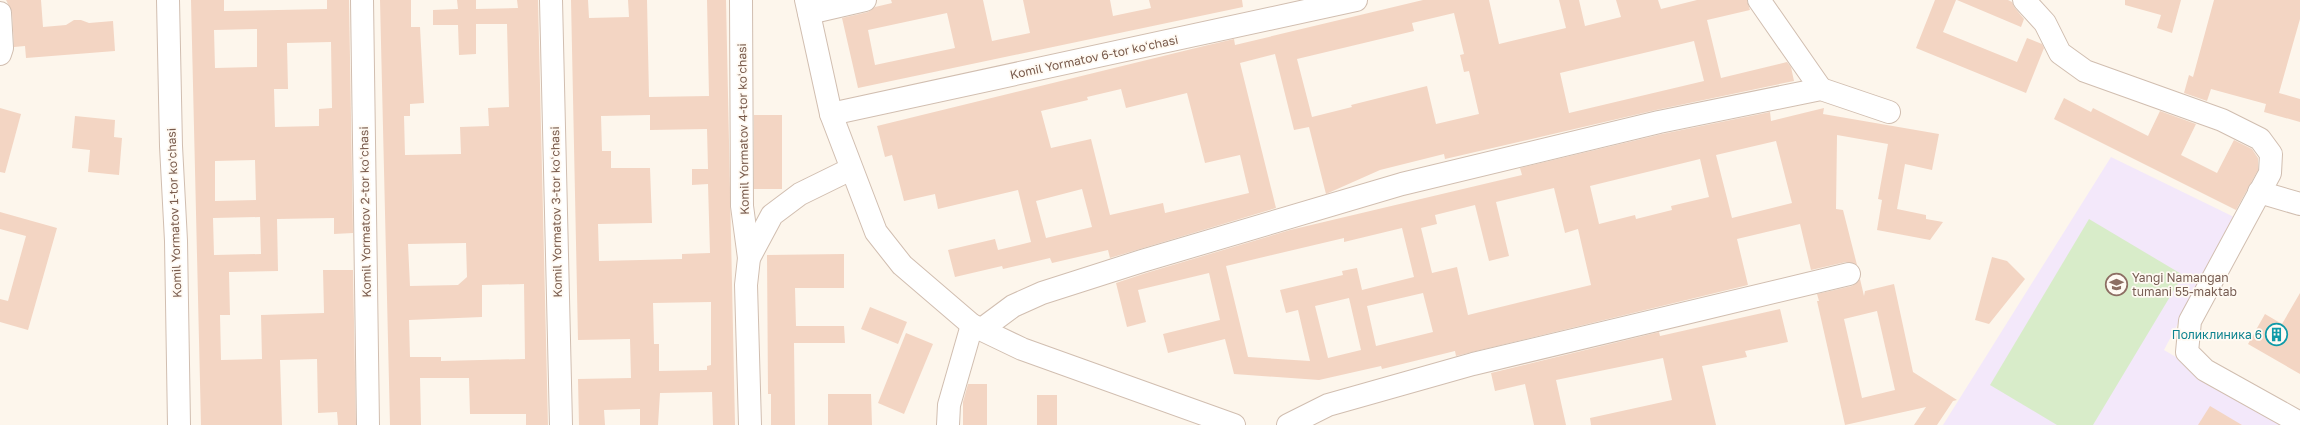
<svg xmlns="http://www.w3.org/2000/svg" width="2300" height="425" font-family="'Golos Text',sans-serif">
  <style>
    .education { fill: #f3e8fa }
    .green { fill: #d8ecc9 }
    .building { fill: #f3d5c3; fill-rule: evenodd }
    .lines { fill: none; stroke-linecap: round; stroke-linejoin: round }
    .minor-casing { stroke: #d1beb0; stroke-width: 24 }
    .minor { stroke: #fff; stroke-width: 22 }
    .labels { text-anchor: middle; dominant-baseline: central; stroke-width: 3.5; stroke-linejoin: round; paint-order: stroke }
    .street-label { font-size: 12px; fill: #7a5c4d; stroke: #fffaf3 }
    .education-label { font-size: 12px; fill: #785e54; stroke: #fffaf3; text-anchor: start }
    .culture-label { font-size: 12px; fill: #0d838f; stroke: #fffaf3; text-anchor: end }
  </style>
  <rect width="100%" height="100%" fill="#fdf6ec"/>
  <path class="education" d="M2111,157L2234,217L2164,350L2291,425H1943Z"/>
  <path class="green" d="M2089,219L2183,275L2093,425H2057L1990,385Z"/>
  <g class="building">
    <path d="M6,0H41L43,27L66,25L74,20H81L89,23L113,21L115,51L26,58L25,46L14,47L12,12Z"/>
    <path d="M191,0H224V11L327,9V0H349L353,233L334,234V218L277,219L278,271L229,272L230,315H220L221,360L262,359L261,315L324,313L323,270H353L356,425H338L337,412L318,413L317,359L280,360L282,425H201ZM257,29V67L215,68L214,30ZM331,42L332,108L319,109V126L275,127L274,89H288L287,43ZM255,160L256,200L215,201V161ZM260,217L261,254L214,255L213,218Z"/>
    <path d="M380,0H411V27H420L424,103L410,104V116H404L405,155L461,154L460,127L489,126L488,108L509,107L507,24H476V54L459,55L458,25H433V10L458,9L457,0H476V9L518,8L517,0H538L548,425H526V414H470L469,378H420L421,425H390ZM466,243L467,277L458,285L410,286L408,244ZM524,284L525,359L441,361V357H410L409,320L482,317V285Z"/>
    <path d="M571,0H588L589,18L629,17L628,0H647L649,97L709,96L707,0H726L735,425H713L712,392L660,393L658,425H640V409L604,410L605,425H579L578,379L631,378L630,339L578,340ZM650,115V130L707,129L708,169H692V185L708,184L710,253L682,254V259L599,261L598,224L652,223L650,168H611V151H602L601,116ZM711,302V365L707,366V370L659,371V344H654L653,303Z"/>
    <path d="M891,0H983L992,41L1030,33L1023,0H1110L1113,16L1151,8L1149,0H1242L1243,7L858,88L842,18L868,12L875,7L892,3ZM947,13L955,48L875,65L868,30Z"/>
    <path d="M1423,0H1489L1499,44L1566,28L1559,0H1579L1585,26L1621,17L1616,0H1658L1661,9L1697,0H1747L1750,10L1707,20L1721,78L1787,62L1791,67L1794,81L1656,110L1445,159L1444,154L1380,170L1326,194L1309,127L1294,130L1275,54L1240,63L1276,208L1110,258L1108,250L1052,263L1050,258L1003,269L1002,266L955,277L948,250L995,239L998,250L1031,242L1018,190L938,209L935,194L904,201L892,155L885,157L877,126L1204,46L1234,39L1235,45ZM1454,13L1464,54L1460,55L1464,72L1469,71L1479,114L1436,124L1427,86L1351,105L1352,107L1312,117L1297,59L1414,31L1412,23ZM1694,41L1704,81L1569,113L1560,73ZM1121,89L1126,108L1187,93L1205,163L1240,155L1249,193L1165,213L1163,203L1110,215L1091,139L1051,148L1041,111L1088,100L1087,97ZM1082,189L1092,227L1046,238L1036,201Z"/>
    <path d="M1935,0H1956L1943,32L2017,62L2027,38L2042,44L2044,48L2026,93L1916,48Z"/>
    <path d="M1957,0H2008L2012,2L2015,8L2024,19L2021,27Z"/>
    <path d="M2125,0H2181L2172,33L2157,28L2161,15L2125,5Z"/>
    <path d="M2214,0H2300V19L2279,93L2300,99V122L2264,112L2266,104L2211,89L2207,101L2184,93L2189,75L2193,77Z"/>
    <path d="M2064,98L2091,112L2093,108L2148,136L2160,111L2196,124L2181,155L2217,173L2234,140L2252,149L2258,158V170L2236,210L2054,119Z"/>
    <path d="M0,108L21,114L5,173L0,172Z"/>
    <path d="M1824,108L1823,114L1939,134L1932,170L1905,164L1897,209L1926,215V219L1943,222L1930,240L1877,230L1882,200L1878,199L1888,144L1837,135L1836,209L1843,210L1857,265L1846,262L1811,270L1800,224L1737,239L1748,285L1456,356L1455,351L1382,369L1381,366L1319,380L1234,374L1225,339L1168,353L1163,334L1220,320L1209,273L1138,290L1146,322L1127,327L1116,283L1146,273L1290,230L1522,175L1520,168L1662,134L1770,112L1771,121ZM1776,141L1792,203L1732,218L1716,155ZM1700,159L1709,197L1671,206L1672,210L1636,219L1635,215L1599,224L1590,186ZM1554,188L1565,233L1578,229L1591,285L1468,315L1457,267L1432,273L1421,228L1437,224L1435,215L1475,205L1489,261L1509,256L1496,202ZM1402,228L1414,277L1362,290L1357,268L1342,271L1343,275L1280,290L1286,313L1298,310L1310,361L1248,357L1226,266L1344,238V242ZM1423,293L1433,332L1376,346L1367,306ZM1349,298L1361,350L1328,358L1315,306Z"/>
    <rect x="754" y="115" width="28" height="74"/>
    <path d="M75,116L115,120L114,137L122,138L119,175L88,172L90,150L72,148Z"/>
    <path d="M0,212L57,228L28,330L0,322V299L8,301L26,236L0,229Z"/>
    <path d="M844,254V288H795L796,326H844L845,343H794L795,425H771V394H768L767,255Z"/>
    <path d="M1992,257L2007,261L2025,279L1989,324L1975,320Z"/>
    <path d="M1860,279L1864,296L1865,291L1894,284L1913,372L1957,400L1953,401L1937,425H1914L1926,407L1845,425L1817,301H1819L1817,294L1852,286ZM1877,311L1895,390L1862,398L1844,319Z"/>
    <path d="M2300,293V374L2248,344L2265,314L2282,324Z"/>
    <path d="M870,307L907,322L898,344L861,329Z"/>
    <path d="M1780,309L1788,342L1745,351L1747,357L1702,366L1716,425H1591L1590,418L1672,400L1663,358L1556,380L1566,425H1534L1525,384L1495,391L1491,373L1659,332L1660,336Z"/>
    <path d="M906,333L933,344L904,414L878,403Z"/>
    <path d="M968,384H987V425H963V402Z"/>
    <path d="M828,394H871L872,425H828Z"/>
    <rect x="1037" y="395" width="20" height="30"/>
    <path d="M2210,406L2242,425H2198Z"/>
  </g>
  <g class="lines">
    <defs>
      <g id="minor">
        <path d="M168,0L171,146L176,241L179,425"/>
        <path d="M362,0L368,425"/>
        <path d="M551,0L561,425"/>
        <path d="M741,0L742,206L749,258"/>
        <path d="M806,0L831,114L876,232L902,265L972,325L1022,349L1234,425"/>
        <path d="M1759,0L1821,89"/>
        <path d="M2024,0L2045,23L2060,53L2085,71L2222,120L2260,139L2271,154L2270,173L2190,321L2187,352L2205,370L2300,423"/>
        <path d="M0,13L2,48L0,54"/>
        <path d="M809,13L865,0"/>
        <path d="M831,114L1356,0"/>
        <path d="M2259,192L2300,204"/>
        <path d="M982,329L1013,306L1042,293L1142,261L1402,184L1659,122L1821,89L1889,112"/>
        <path d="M750,425L746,285L749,258L772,215L800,194L851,169"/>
        <path d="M948,425L949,405L972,325"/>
        <path d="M1288,425L1328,405L1473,364L1849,274"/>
      </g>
    </defs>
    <use href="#minor" class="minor-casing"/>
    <use href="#minor" class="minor"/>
  </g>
  <defs>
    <symbol id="school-ring" viewBox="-11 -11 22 22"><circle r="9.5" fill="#fffaf3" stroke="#8d6e63" stroke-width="1.5"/><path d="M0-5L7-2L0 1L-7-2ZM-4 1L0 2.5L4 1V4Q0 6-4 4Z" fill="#8d6e63"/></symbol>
    <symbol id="building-ring" viewBox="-11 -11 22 22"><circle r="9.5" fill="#fffaf3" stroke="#0f9aa8" stroke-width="1.5"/><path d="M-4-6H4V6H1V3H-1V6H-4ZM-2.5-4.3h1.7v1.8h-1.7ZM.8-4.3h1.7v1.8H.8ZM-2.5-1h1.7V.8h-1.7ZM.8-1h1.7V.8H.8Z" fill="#0f9aa8"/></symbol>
  </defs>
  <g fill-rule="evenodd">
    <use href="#school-ring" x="2104" y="272" width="25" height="25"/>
    <use href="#building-ring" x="2264" y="322" width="25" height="25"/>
  </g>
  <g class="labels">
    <g class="street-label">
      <text transform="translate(1094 57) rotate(-12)">Komil Yormatov 6-tor koʻchasi</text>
      <text transform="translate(743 129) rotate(-91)">Komil Yormatov 4-tor koʻchasi</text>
      <text transform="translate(365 212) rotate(-91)">Komil Yormatov 2-tor koʻchasi</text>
      <text transform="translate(556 212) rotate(-91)">Komil Yormatov 3-tor koʻchasi</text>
      <text transform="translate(174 213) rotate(-92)">Komil Yormatov 1-tor koʻchasi</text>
    </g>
    <g class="education-label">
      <text x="2132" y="277">Yangi Namangan<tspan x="2132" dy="14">tumani 55-maktab</tspan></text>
    </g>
    <g class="culture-label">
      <text x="2262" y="334">Поликлиника 6</text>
    </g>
  </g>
</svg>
